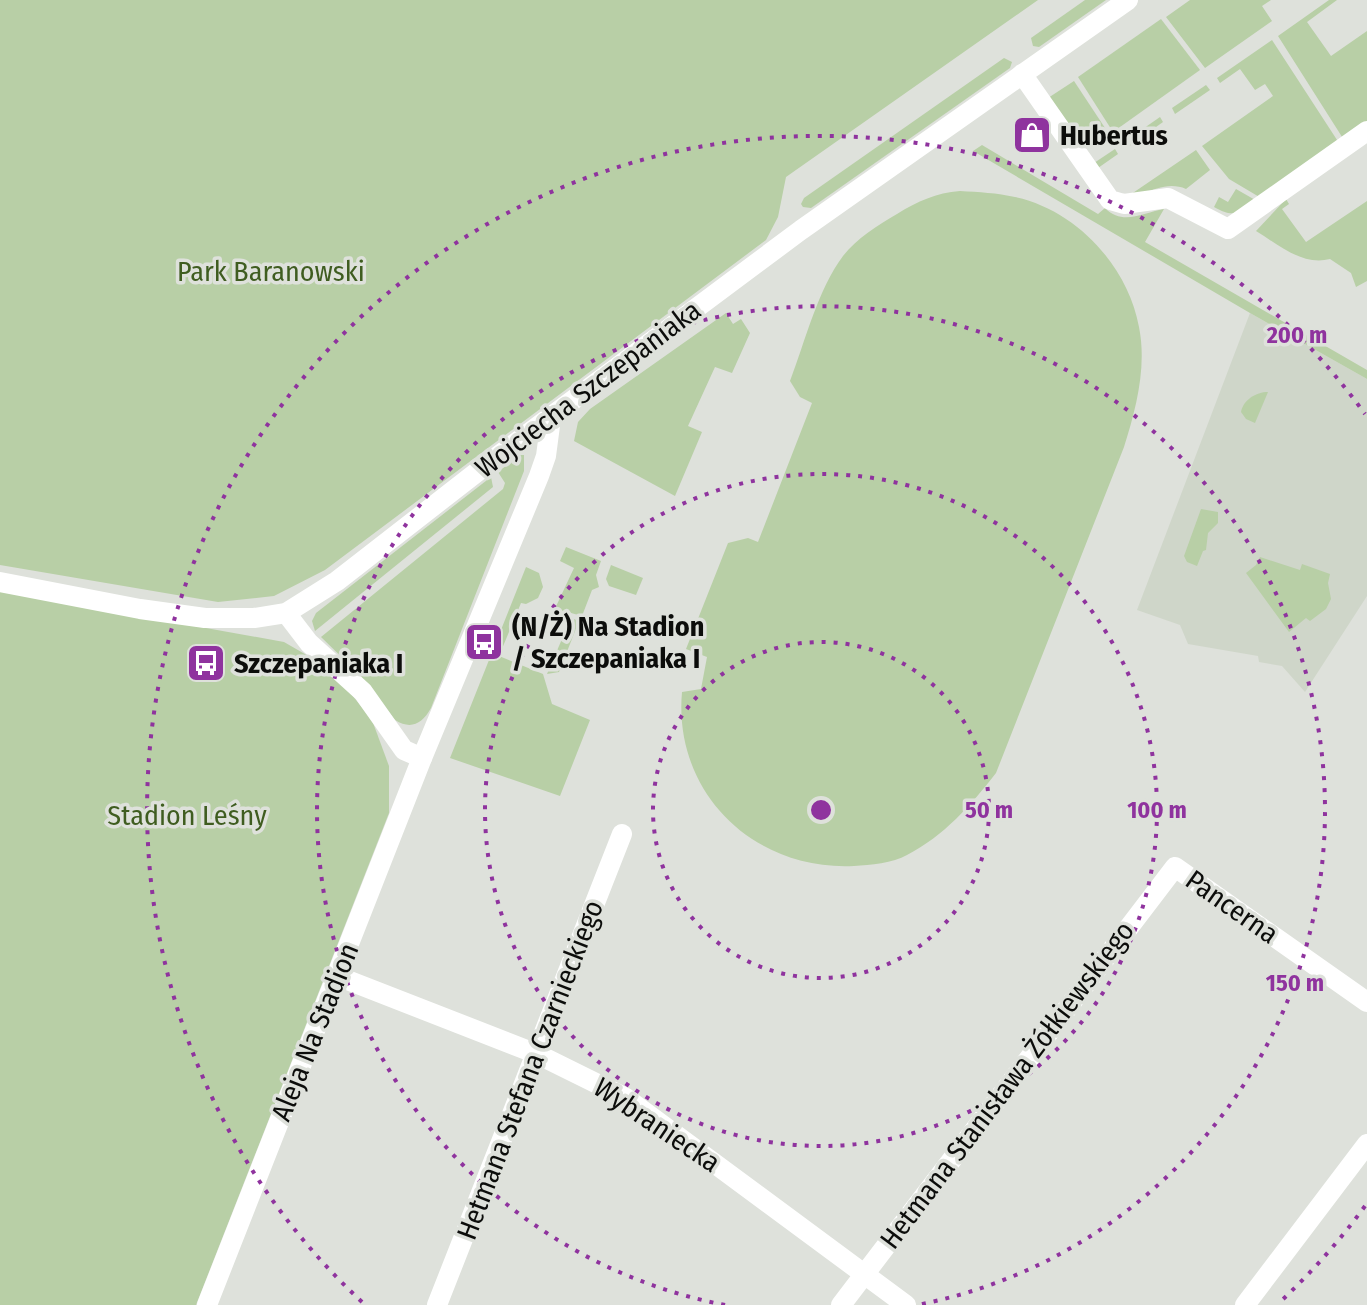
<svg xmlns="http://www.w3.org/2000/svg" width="1367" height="1305" font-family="'Fira Sans Condensed',sans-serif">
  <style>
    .built { fill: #cfd6c9 }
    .green { fill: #b8cfa6 }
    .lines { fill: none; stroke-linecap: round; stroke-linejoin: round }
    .street { stroke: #fff; stroke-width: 20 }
    .ring { fill: none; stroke: #8f339e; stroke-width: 4; stroke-dasharray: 4 8 }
    .labels { text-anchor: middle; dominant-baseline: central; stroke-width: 7; stroke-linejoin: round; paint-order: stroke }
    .poi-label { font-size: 28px; font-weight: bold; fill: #0c0d0b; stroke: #dee1db; text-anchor: start }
    .park-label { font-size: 28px; fill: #3f5d20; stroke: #dee1db }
    .street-label { font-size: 28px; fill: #0c0d0b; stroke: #dee1db }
    .centre { fill: #8f339e; stroke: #dee1db; stroke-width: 4 }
    .ring-label { font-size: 24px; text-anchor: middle; font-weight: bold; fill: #8f339e; stroke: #dee1db; stroke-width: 7; stroke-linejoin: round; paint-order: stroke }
  </style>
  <rect width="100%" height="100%" fill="#dee1db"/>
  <path class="built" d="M1250,313L1367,379V596L1305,692L1282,666L1259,662L1258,656L1188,644L1180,625L1137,610Z"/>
  <g class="green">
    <path d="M0,0H1038L786,177L778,217L766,240L325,570L274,596L218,602L0,565Z"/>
    <path d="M1085,0H1106L1039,47L1033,46L1031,38Z"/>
    <path d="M1190,0H1271L1262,6L1272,21L1205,68L1166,17Z"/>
    <path d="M1329,0H1337L1307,22L1331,56L1367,31V124L1344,140L1278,36Z"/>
    <path d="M1161,19L1200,70L1113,132L1078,77Z"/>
    <path d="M1272,40L1339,143L1261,198L1229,179L1202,146L1273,96L1265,84L1255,90L1240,69L1220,83L1217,78Z"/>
    <path d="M1004,58L1012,62L1010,68L811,208L803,207L801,204L804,198Z"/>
    <path d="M1074,81L1109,134L1096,140L1074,135L1048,98Z"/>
    <path d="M1206,85L1210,90L1175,114L1172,108Z"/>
    <path d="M1160,117L1163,122L1128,147L1124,142Z"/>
    <path d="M982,145L1098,214L1105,208C1123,226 1142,213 1164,209L1145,242L1367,370V379L1250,313L973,151Z"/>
    <path d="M1115,149L1118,154L1098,168L1121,201L1196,150L1210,170L1186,189C1159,177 1130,206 1119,201C1107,196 1098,175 1091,165Z"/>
    <path d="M1236,189L1257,201C1239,212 1235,219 1214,207L1219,197L1228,202Z"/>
    <path d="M960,191C979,192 997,193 1015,197C1076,210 1128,266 1139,327C1147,367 1136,409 1124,447L996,773C971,805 944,836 907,855C893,863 870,865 854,866C754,871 673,793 682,692L701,689L707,657L686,649L728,543L748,538L758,542L812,403L800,397L790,381C805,342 818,289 843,256C857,238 878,225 897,214C918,201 936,193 960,191Z"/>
    <path d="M1286,199L1289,204L1282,209L1306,242L1367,201V281L1356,287L1351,273L1330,259C1302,266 1279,245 1256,231Z"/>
    <path d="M726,313L733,324L741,319L750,333L732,373L715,367L688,426L702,432L675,496L574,441L578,422L590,409Z"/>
    <path d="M1268,392L1255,423L1246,419L1241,412C1243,400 1256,392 1268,392Z"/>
    <path d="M520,455H524V471L431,708C422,724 411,730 395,720L360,675L321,637L503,489L505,483L498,472Z"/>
    <path d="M491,477L493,487L315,631L312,621L316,613Z"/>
    <path d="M1201,509L1218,512V523L1208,533L1206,550L1203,551L1197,566L1187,562L1184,556Z"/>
    <path d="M566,547L601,561L596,575L599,587L592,590L582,616L571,613L567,622L552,615L574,568L560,561Z"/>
    <path d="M1260,557L1300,570L1302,564L1330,574L1328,583L1331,599L1326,609L1310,621L1306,618L1289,632L1246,573L1256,565Z"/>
    <path d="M611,565L643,578L636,595L609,586L606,579Z"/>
    <path d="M526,567L539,573L543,587L538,598L526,604L521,603L499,656L543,674L552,704L590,720L560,796L450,758Z"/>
    <path d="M0,591L284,642L310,657L345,686L372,720L389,766V813L196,1305H0Z"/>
    <path d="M571,618L579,621L559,672L547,674Z"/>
  </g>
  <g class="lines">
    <g class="street">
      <path d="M1022,74L1110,200L1124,204L1168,198L1228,229L1367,131"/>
      <path d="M0,582L140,609L205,618H254L286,613L337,581L486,465L801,230L1128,0"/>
      <path d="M286,613L309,643L363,692L404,750L422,758"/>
      <path d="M337,976L537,1054L626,1098L906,1305"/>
      <path d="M207,1305L422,758L539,476L546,456L551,418"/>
      <path d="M437,1305L622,834"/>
      <path d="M841,1305L1175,867L1367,1002"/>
      <path d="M1245,1305L1367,1144"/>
    </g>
  </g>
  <g class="ring">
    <circle cx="821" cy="810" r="168"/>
    <circle cx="821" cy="810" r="336"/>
    <path d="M725 1305A504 504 0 1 1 917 1305"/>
    <path d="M1365 1206A673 673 0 0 1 1280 1302M362 1302A673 673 0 1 1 1365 414"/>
  </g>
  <defs>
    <symbol id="shop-square" viewBox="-11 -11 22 22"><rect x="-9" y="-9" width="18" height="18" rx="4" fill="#8f339e" stroke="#dee1db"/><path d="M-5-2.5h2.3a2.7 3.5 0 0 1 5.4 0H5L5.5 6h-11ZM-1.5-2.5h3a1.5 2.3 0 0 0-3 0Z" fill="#fff"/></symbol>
    <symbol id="bus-square" viewBox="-11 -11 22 22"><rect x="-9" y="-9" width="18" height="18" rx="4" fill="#8f339e" stroke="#dee1db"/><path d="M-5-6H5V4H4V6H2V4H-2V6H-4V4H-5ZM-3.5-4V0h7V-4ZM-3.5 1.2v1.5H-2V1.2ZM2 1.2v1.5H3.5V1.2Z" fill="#fff"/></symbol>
  </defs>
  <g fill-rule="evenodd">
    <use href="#shop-square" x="1010" y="113" width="44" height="44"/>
    <use href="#bus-square" x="462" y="620" width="44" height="44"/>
    <use href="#bus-square" x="184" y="641" width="44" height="44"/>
  </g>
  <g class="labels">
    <g class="poi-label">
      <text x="1060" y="135">Hubertus</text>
      <text x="512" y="626">(N/Ż) Na Stadion<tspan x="512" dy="32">/ Szczepaniaka I</tspan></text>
      <text x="234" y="663">Szczepaniaka I</text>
    </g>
    <g class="park-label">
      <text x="271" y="271">Park Baranowski</text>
      <text x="187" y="815">Stadion Leśny</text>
    </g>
    <g class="street-label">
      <text transform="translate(588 389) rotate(-37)">Wojciecha Szczepaniaka</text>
      <text transform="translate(1232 907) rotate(35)">Pancerna</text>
      <text transform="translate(315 1032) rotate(-68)">Aleja Na Stadion</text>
      <text transform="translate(530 1070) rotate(-69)">Hetmana Stefana Czarnieckiego</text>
      <text transform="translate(1007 1085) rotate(-53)">Hetmana Stanisława Żółkiewskiego</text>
      <text transform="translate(657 1125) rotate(34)">Wybraniecka</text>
    </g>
  </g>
  <circle cx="821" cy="810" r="12" class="centre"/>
  <g class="ring-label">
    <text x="1297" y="343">200 m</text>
    <text x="989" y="818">50 m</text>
    <text x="1157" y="818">100 m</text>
    <text x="1295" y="991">150 m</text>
  </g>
</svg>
